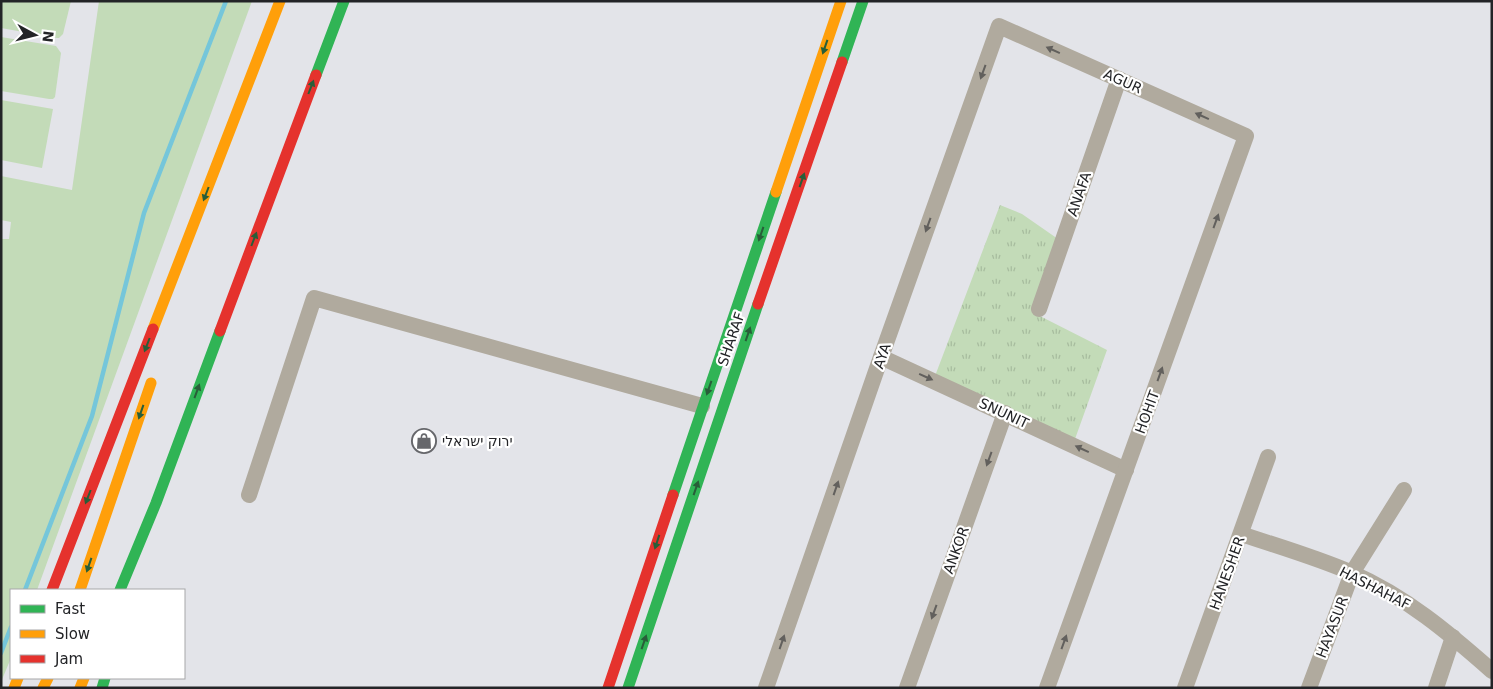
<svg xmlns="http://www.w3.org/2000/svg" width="1493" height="689" font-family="'DejaVu Sans',Heebo,sans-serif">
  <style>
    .green { fill: #c3dbb8 }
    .park { fill: url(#park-tufts) }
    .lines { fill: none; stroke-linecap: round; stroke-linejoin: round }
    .stream { stroke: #75c6da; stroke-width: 4.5 }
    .street { stroke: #b0aa9e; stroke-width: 16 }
    .fast { stroke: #30b455; stroke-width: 11 }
    .slow { stroke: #ff9f0a; stroke-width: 11 }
    .jam { stroke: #e5322d; stroke-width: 11 }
    .oneway { fill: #285e39 }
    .oneway2 { fill: #62605d }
    .labels { text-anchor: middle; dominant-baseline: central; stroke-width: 4.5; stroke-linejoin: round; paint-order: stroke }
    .street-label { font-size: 14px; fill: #232427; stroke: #fff }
    .poi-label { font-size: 14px; fill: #232427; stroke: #fff; text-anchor: start }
  </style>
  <defs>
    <pattern id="park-tufts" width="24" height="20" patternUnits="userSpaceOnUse" patternTransform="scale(1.25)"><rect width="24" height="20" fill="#c3dbb8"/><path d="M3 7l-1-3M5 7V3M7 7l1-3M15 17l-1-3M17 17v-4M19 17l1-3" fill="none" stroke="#a7bc9e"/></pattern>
  </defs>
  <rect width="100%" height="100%" fill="#e3e4e9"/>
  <g class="green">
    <path d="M1,1H71L63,34L59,38H57L1,28Z"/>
    <path d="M99,1H252L37,590H11V658L1,682V239H9L11,222L1,220V176L72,190Z"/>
    <path d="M1,37L56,46L61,53L55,97L53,99H49L1,91Z"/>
    <path d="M1,100L53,109L42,168L1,160Z"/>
  </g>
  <path class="park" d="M1000,205L1022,214L1058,239L1032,312L1107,350L1075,439L935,376Z"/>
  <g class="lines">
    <g class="stream">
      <path d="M25,590L92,416L144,213L226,1"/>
      <path d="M1,653L11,627"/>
    </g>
    <g class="street">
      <path d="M1039,309L1119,79"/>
      <path d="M881,357L1126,470"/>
      <path d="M249,495L314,298L702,406"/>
      <path d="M1241,534C1277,546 1318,558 1352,573C1405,596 1449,633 1492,671"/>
      <path d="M766,688L881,357L999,26L1246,136L1047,688"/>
      <path d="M907,688L1005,413"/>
      <path d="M1185,688L1268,457"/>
      <path d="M1309,688L1352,573L1404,490"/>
      <path d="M1436,688L1453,637"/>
    </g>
    <g class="fast">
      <path d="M842,62L863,1"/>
      <path d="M316,75L344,1"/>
      <path d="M673,495L776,192"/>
      <path d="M120,590L156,503L220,331"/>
      <path d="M102,688L105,678"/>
      <path d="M628,688L758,304"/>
    </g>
    <g class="slow">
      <path d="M776,192L841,1"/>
      <path d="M153,329L280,1"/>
      <path d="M80,590L151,383"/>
      <path d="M14,688L18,678"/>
      <path d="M43,688L48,678"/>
      <path d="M80,688L84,678"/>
    </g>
    <g class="jam">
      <path d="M758,304L842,62"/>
      <path d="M220,331L316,75"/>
      <path d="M52,590L153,329"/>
      <path d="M608,688L673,495"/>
    </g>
  </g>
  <defs><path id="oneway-solid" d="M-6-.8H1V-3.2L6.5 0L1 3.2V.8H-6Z" transform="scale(1.25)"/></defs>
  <g class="oneway">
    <use href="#oneway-solid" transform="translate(825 47) rotate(109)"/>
    <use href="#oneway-solid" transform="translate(311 87) rotate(-69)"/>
    <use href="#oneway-solid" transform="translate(802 180) rotate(-71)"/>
    <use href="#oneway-solid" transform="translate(206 194) rotate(111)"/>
    <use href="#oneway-solid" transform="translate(761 234) rotate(109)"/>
    <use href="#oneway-solid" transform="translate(254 239) rotate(-69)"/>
    <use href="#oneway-solid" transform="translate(748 334) rotate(-71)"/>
    <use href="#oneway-solid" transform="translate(147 345) rotate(111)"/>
    <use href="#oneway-solid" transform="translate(709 388) rotate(109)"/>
    <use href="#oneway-solid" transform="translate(197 391) rotate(-70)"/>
    <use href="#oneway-solid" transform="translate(141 412) rotate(109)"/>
    <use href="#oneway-solid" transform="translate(696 488) rotate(-71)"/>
    <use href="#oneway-solid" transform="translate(88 497) rotate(111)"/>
    <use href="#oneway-solid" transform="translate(657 542) rotate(108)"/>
    <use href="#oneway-solid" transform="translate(89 565) rotate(109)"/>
    <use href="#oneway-solid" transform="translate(644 642) rotate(-71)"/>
  </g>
  <g class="oneway2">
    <use href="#oneway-solid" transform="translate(1053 50) rotate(-156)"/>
    <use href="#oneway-solid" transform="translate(983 72) rotate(110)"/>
    <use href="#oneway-solid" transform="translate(1202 116) rotate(-156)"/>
    <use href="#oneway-solid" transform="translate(1216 221) rotate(-70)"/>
    <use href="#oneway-solid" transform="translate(928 225) rotate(110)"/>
    <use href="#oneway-solid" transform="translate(1160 374) rotate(-70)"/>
    <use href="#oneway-solid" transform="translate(926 377) rotate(24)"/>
    <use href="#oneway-solid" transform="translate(1082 449) rotate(-155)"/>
    <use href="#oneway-solid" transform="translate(989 459) rotate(110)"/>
    <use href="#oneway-solid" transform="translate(836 488) rotate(-71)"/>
    <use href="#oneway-solid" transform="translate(934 612) rotate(110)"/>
    <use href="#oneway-solid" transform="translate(782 642) rotate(-71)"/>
    <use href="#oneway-solid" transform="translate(1064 642) rotate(-70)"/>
  </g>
  <defs>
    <symbol id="shop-ring" viewBox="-11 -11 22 22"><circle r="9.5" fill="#fff" stroke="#66676b" stroke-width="1.5"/><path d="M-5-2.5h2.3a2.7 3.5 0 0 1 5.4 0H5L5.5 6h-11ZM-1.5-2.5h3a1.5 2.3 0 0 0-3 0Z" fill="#66676b"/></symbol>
  </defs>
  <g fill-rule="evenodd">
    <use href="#shop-ring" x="410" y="427" width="28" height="28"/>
  </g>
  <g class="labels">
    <g class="street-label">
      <text transform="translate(1123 81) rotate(24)">AGUR</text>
      <text transform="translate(1079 194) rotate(-71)">ANAFA</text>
      <text transform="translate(731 339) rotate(-71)">SHARAF</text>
      <text transform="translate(882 356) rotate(-71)">AYA</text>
      <text transform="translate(1147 412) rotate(-70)">HOHIT</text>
      <text transform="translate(1004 413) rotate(25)">SNUNIT</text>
      <text transform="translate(956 550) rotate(-70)">ANKOR</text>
      <text transform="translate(1227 573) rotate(-70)">HANESHER</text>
      <text transform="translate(1375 588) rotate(27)">HASHAHAF</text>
      <text transform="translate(1332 627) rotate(-69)">HAYASUR</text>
    </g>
    <g class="poi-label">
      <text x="442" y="441">ירוק ישראלי</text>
    </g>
  </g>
  <rect width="1493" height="689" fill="none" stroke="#232427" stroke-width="5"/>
  <rect x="10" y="589" width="175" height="90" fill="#ffffff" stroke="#a7a7a9"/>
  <rect x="20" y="605" width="25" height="8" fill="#30b455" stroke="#a7a7a9"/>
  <text x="55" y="614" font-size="15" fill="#232427">Fast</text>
  <rect x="20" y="630" width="25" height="8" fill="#ff9f0a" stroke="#a7a7a9"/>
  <text x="55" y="639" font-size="15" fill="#232427">Slow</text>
  <rect x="20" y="655" width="25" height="8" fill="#e5322d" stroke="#a7a7a9"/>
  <text x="55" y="664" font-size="15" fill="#232427">Jam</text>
  <g transform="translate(35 35) rotate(97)" stroke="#ffffff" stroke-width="4" paint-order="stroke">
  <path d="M0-4L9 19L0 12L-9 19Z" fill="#232427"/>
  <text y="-8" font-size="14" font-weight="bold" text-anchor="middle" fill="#232427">N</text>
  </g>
</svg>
